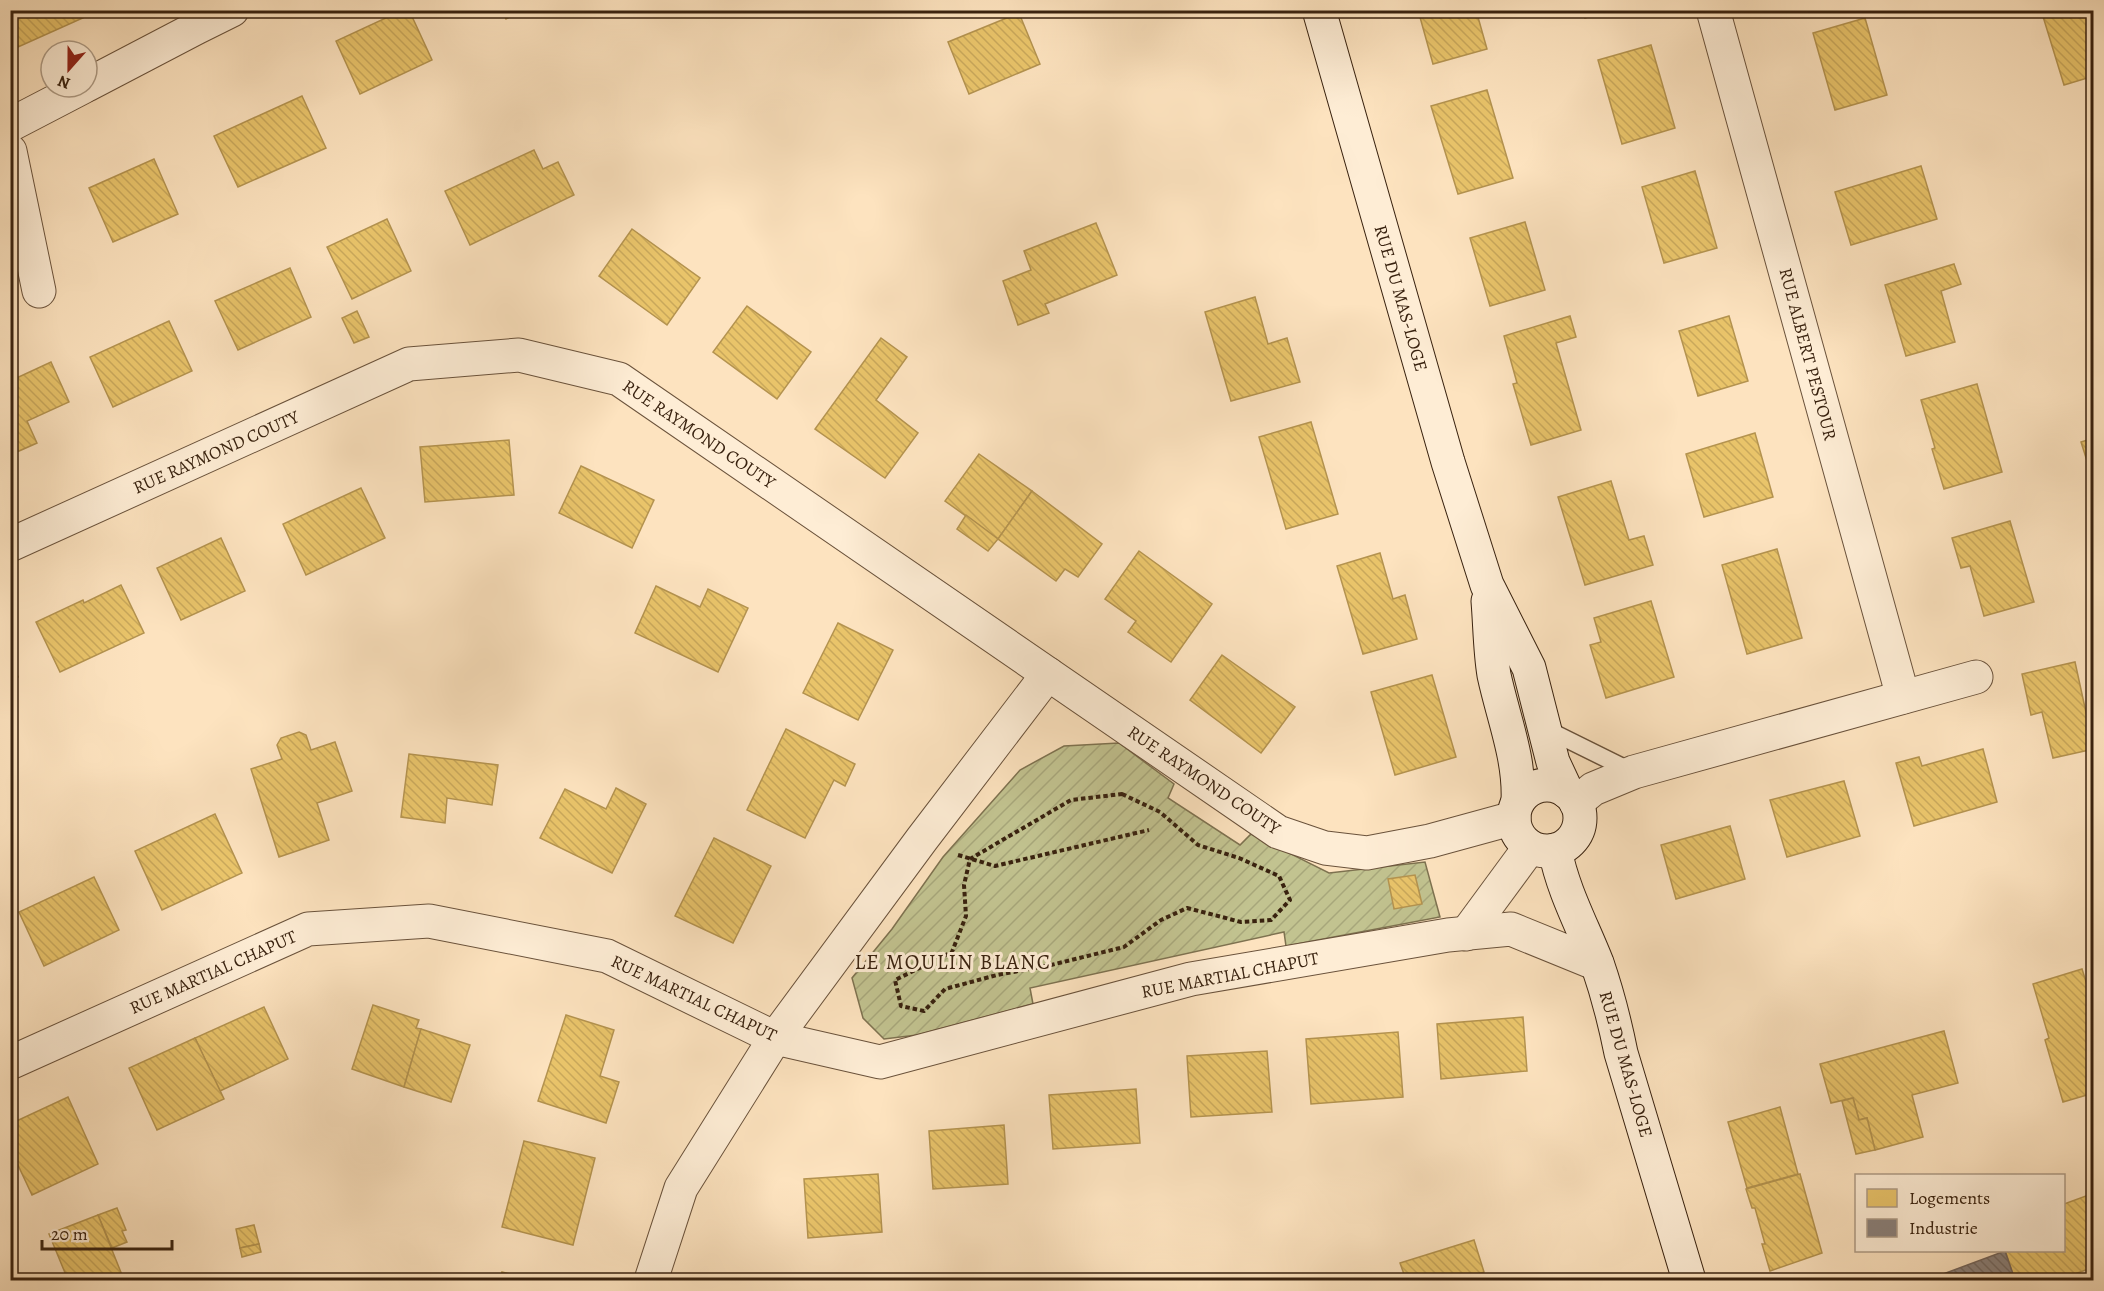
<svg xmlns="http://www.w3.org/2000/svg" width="2104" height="1291" font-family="Alegreya,serif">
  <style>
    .garden { fill: url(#garden-furrows); stroke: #7e7250; stroke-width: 1.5 }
    .homes { fill: url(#homes-back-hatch); stroke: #b4934f; stroke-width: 1.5 }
    .industry { fill: url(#industry-back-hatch); stroke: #72645b; stroke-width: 1.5 }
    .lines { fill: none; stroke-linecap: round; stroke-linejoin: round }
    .lane-casing { stroke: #6a523b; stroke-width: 19 }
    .street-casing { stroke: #6a523b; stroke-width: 35 }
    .secondary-casing { stroke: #39220f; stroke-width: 35 }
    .path { stroke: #39220f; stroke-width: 4; stroke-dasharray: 4.5 3; stroke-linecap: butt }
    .lane { stroke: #feedd5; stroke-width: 16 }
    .street { stroke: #feedd5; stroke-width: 33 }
    .secondary { stroke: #feedd5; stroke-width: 33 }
    .labels { text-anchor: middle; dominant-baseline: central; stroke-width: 6; stroke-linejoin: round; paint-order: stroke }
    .street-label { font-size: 18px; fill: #39220f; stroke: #feedd5 }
    .quarter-label { font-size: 21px; letter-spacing: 1.5px; fill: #39220f; stroke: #feedd5 }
  </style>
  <defs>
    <pattern id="garden-furrows" width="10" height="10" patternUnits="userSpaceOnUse" patternTransform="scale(1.5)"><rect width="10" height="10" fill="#c2c390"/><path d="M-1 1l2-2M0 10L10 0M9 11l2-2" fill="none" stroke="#a7a77b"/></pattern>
    <pattern id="homes-back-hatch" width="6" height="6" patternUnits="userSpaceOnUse" patternTransform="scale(1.5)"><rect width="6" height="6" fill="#e9c46a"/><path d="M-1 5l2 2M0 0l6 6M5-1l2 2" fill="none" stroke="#c9a85b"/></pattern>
    <pattern id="industry-back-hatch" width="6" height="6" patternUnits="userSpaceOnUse" patternTransform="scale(1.5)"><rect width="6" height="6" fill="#8a817c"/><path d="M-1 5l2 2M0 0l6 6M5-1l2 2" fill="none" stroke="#726964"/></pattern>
  </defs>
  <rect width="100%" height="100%" fill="#fde3bf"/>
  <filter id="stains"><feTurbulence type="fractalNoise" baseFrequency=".00333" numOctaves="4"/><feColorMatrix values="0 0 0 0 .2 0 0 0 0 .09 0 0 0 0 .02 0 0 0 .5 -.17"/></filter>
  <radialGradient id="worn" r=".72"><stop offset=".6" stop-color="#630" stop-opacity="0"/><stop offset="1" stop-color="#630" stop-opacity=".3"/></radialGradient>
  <path class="garden" d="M1119,743L1174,784L1168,798L1240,845L1251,834L1329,873L1425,862L1440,917L1286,946L1284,932L1030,988L1033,1004L917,1035L884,1039L863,1018L852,978L892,929L943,857L1020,770L1064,746Z"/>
  <g class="homes">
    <path d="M10,10H92L94,13L18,47L10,31Z"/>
    <path d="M403,10H409L432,60L360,94L336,41Z"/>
    <path d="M502,10H524L506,19Z"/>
    <path d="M1418,10H1476L1487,49L1433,64Z"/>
    <path d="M1583,10H1610L1585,18Z"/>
    <path d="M2015,10H2039L2017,17Z"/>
    <path d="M2041,10H2094V76L2064,85Z"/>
    <path d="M1019,13L1040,64L969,94L948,42Z"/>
    <path d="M1865,18L1887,95L1835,110L1813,33Z"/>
    <path d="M1651,45L1675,128L1622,144L1598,60Z"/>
    <path d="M1487,90L1513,178L1458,194L1431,106Z"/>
    <path d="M302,96L326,148L238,187L214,136Z"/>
    <path d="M534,150L543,169L558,162L574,195L470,245L445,191Z"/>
    <path d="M154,159L178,214L113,242L89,188Z"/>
    <path d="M1921,166L1937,219L1851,245L1835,192Z"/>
    <path d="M1695,171L1717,248L1664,263L1642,187Z"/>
    <path d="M387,219L411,271L352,299L327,247Z"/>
    <path d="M1525,222L1545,290L1490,306L1470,238Z"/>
    <path d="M1096,223L1117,275L1045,304L1049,313L1018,325L1003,281L1031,270L1024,251Z"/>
    <path d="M632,229L700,278L667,325L599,276Z"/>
    <path d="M1954,264L1961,284L1941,291L1955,342L1906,356L1885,285Z"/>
    <path d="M290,268L311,317L238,350L215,301Z"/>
    <path d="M1255,297L1268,344L1287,338L1300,382L1231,401L1205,312Z"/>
    <path d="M747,306L811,352L777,399L713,352Z"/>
    <path d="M357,311L369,337L354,343L342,318Z"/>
    <path d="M1570,316L1576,337L1556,343L1581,430L1531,445L1513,384L1517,383L1504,336Z"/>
    <path d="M1729,316L1748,381L1698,396L1679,331Z"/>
    <path d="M169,321L192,371L113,407L90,357Z"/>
    <path d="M881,338L907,357L876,400L918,433L885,478L815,429Z"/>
    <path d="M51,362L69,402L27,421L37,443L10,455V381Z"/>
    <path d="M1977,384L2002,472L1944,489L1932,449L1935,448L1921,400Z"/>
    <path d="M1311,422L1338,514L1286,529L1259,437Z"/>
    <path d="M1755,433L1773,497L1704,517L1686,454Z"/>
    <path d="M2094,438V483L2081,442Z"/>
    <path d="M509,440L514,495L425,502L420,447Z"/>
    <path d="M979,454L1032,491L998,539L945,501Z"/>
    <path d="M581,466L654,500L632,548L559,513Z"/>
    <path d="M1611,481L1629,540L1644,536L1653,565L1585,585L1558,497Z"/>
    <path d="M361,488L385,538L306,575L283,524Z"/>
    <path d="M1032,491L1102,544L1078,577L1065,569L1056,581L998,539Z"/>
    <path d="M966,515L998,539L988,551L957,529Z"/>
    <path d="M2010,521L2034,602L1984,616L1970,566L1961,568L1952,538Z"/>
    <path d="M221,538L245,591L181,620L157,568Z"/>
    <path d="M1777,549L1802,638L1747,654L1722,565Z"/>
    <path d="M1139,551L1212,604L1171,662L1128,632L1136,621L1105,599Z"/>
    <path d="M1380,553L1393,599L1405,595L1417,639L1363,654L1337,566Z"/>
    <path d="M121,585L144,633L60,672L36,622L83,600L84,603Z"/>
    <path d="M656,586L700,607L708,589L748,608L718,672L635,633Z"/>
    <path d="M1651,601L1674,677L1606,698L1590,645L1601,642L1594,618Z"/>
    <path d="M838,623L893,650L858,720L803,693Z"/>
    <path d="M1222,655L1295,707L1261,753L1190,700Z"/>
    <path d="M10,660L18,677L10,681Z"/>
    <path d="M2075,662L2094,749L2053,758L2042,712L2031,715L2022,674Z"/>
    <path d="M1432,675L1456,757L1395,775L1371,692Z"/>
    <path d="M786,729L855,764L845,786L834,780L805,838L747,810Z"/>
    <path d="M299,732L306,735L311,750L335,742L352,791L317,803L329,840L279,857L251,769L282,759L277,745L281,738Z"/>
    <path d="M1983,749L1997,802L1914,826L1896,763L1919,757L1922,766Z"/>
    <path d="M409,754L498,765L492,805L447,798L445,823L401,817Z"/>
    <path d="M1844,781L1860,836L1787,857L1770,800Z"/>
    <path d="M616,788L646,804L612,873L540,838L565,789L606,809Z"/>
    <path d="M215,814L242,873L162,910L135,851Z"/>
    <path d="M1730,826L1745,879L1676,899L1661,845Z"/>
    <path d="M714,838L771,866L733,943L675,916Z"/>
    <path d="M1415,875L1422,904L1394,909L1388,879Z"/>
    <path d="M94,877L119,930L44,966L19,912Z"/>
    <path d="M2082,969L2094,1007V1093L2063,1102L2045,1040L2049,1038L2033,984Z"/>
    <path d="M373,1005L419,1020L416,1028L421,1029L404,1087L352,1069Z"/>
    <path d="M264,1007L288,1059L220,1091L195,1038Z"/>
    <path d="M566,1015L614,1030L600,1076L619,1082L606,1123L538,1101Z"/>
    <path d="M1523,1017L1527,1071L1441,1079L1437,1024Z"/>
    <path d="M421,1029L470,1045L451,1102L404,1087Z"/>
    <path d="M1944,1031L1958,1083L1912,1095L1923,1137L1875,1150L1867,1118L1859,1120L1853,1098L1831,1103L1820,1064Z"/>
    <path d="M1398,1032L1403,1097L1311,1104L1306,1039Z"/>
    <path d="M195,1038L224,1099L157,1130L129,1068Z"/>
    <path d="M1267,1051L1272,1112L1191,1117L1187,1056Z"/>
    <path d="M1136,1089L1140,1143L1053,1149L1049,1095Z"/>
    <path d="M68,1097L98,1164L32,1195L10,1148V1124Z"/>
    <path d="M1853,1098L1859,1120L1867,1118L1875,1150L1856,1154L1842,1101Z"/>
    <path d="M1780,1107L1798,1174L1747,1188L1728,1122Z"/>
    <path d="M1004,1125L1008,1184L933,1189L929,1131Z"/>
    <path d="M524,1141L595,1158L573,1245L502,1227Z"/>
    <path d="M878,1174L882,1232L808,1238L804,1179Z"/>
    <path d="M1800,1174L1822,1253L1770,1271L1762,1244H1765L1755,1208H1752L1746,1189Z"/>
    <path d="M2094,1193V1267L2058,1280H2015L2005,1250H2064V1204Z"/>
    <path d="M117,1208L126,1230L122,1231L127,1242L112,1248L98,1215Z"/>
    <path d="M98,1215L124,1280H68L49,1234Z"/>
    <path d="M254,1225L259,1244L240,1248L236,1229Z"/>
    <path d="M1474,1240L1484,1272L1462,1280H1406L1400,1263Z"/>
    <path d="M259,1244L261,1252L242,1257L240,1248Z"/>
    <path d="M502,1272L535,1280H500Z"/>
  </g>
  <path class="industry" d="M2005,1251L2015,1280H1927Z"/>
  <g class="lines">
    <defs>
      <path id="lane" d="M1544,728L1633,772"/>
      <g id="street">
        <path d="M1713,10L1903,697"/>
        <path d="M87,85L196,28L232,10"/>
        <path d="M10,125L83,87"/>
        <path d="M10,151L39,291"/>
        <path d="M10,545L409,364L519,355L619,379L1278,832L1325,848L1367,853L1430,841L1514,818"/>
        <path d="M1576,803L1593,789L1634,772L1976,677"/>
        <path d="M1466,934L1530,847"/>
        <path d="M10,1063L308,929L429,921L607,956L775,1038L880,1062L1191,979L1448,935L1511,929L1597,964"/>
        <path d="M651,1280L681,1188L775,1038L922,839L1048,674"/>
      </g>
      <g id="secondary">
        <path d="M1319,10L1448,462L1487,585L1529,668L1553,762L1567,792"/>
        <path d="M1488,601C1490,625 1490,651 1494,675C1503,717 1520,758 1518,801"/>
        <circle cx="1547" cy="818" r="33"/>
        <path d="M1555,850C1563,891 1582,925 1597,963C1607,992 1615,1023 1621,1053L1689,1280"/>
      </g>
    </defs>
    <use href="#lane" class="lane-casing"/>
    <use href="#street" class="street-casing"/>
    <use href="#secondary" class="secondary-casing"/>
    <g class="path">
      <path d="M1122,794L1160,812L1198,845L1239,858L1279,876L1290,900L1271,920L1241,922L1187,908L1161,920L1124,947L1051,965L997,975L945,989L924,1011L901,1006L895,980L952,952L966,916L964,885L970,859L1071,800Z"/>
      <path d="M958,855L995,866L1149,830"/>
    </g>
    <use href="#lane" class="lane"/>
    <use href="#street" class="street"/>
    <use href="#secondary" class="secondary"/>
  </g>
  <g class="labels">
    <g class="street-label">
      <text transform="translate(1401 298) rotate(74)">RUE DU MAS-LOGE</text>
      <text transform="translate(1808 354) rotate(75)">RUE ALBERT PESTOUR</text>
      <text transform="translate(699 434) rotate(34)">RUE RAYMOND COUTY</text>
      <text transform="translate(216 452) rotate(-24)">RUE RAYMOND COUTY</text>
      <text transform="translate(1204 780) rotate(34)">RUE RAYMOND COUTY</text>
      <text transform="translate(213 972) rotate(-24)">RUE MARTIAL CHAPUT</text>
      <text transform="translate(1230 975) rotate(-11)">RUE MARTIAL CHAPUT</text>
      <text transform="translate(694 998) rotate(25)">RUE MARTIAL CHAPUT</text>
      <text transform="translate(1626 1064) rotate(74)">RUE DU MAS-LOGE</text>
    </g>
    <g class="quarter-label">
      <text x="953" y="962">LE MOULIN BLANC</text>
    </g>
  </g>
  <rect width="2104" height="1291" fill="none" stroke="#fde3bf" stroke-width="36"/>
  <rect x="12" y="12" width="2080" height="1267" fill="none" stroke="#39220f" stroke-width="3"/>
  <rect x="18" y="18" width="2068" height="1255" fill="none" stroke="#39220f" stroke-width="1.5"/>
  <rect x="1855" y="1174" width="210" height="78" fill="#feedd5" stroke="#af9c86" stroke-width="1.5"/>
  <rect x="1867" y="1189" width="30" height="18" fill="#e9c46a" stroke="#af9c86" stroke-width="1.5"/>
  <text x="1909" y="1204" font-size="18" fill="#39220f">Logements</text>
  <rect x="1867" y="1219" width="30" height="18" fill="#8a817c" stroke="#af9c86" stroke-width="1.5"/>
  <text x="1909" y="1234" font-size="18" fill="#39220f">Industrie</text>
  <g transform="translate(69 69) rotate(201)"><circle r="28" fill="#feedd5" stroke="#af9c86" stroke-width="1.5"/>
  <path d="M0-4.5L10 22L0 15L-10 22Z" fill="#8f2418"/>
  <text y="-9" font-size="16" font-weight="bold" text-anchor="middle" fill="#39220f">N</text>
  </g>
  <path d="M42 1240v9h130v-9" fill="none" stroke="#39220f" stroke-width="3"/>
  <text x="51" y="1240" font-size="18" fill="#39220f" stroke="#feedd5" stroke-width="4.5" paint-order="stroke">20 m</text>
  <rect width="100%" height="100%" filter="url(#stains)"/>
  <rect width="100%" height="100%" fill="url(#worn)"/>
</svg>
